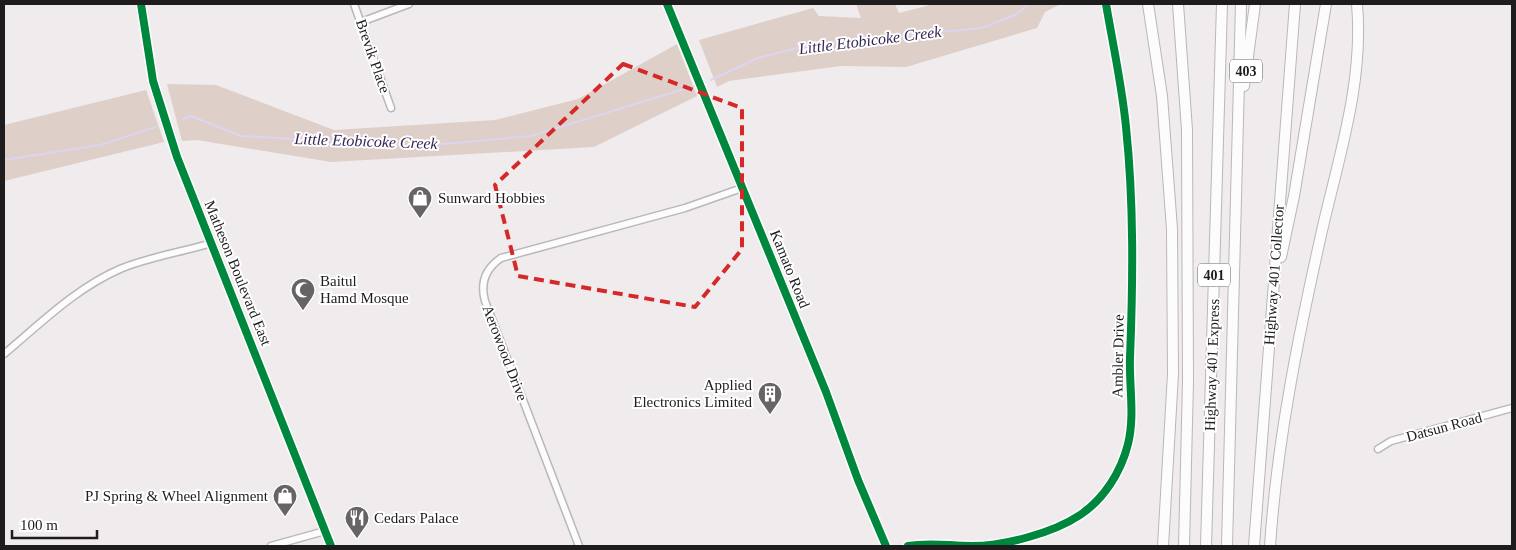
<svg xmlns="http://www.w3.org/2000/svg" width="1516" height="550" font-family="'Times New Roman',serif">
  <style>
    .green { fill: #ded0c9 }
    .lines { fill: none; stroke-linecap: round; stroke-linejoin: round }
    .stream { stroke: #dcd5f0; stroke-width: 2 }
    .minor-casing { stroke: #bab7b8; stroke-width: 9 }
    .highway-casing { stroke: #bab7b8; stroke-width: 12 }
    .minor { stroke: #fdfcfc; stroke-width: 6 }
    .highway { stroke: #fdfcfc; stroke-width: 10 }
    .cycleway-casing { stroke: #fff; stroke-width: 11 }
    .cycleway { stroke: #00873e; stroke-width: 8 }
    .marked { fill: none; stroke: #d62828; stroke-width: 4; stroke-dasharray: 10 6; stroke-linejoin: round }
    .labels { text-anchor: middle; dominant-baseline: central; stroke-width: 4; stroke-linejoin: round; paint-order: stroke }
    .shield { fill: #fff; stroke: #626060; stroke-width: 1 }
    .shield-label { font-size: 14px; font-weight: bold; fill: #1e1c1c }
    .street-label { font-size: 15px; fill: #1e1c1c; stroke: #fff }
    .poi-label { font-size: 15px; fill: #1e1c1c; stroke: #fff; text-anchor: start }
    .water-label { font-size: 16px; font-style: italic; fill: #342554; stroke: #fff }
  </style>
  <rect width="100%" height="100%" fill="#f0ebed"/>
  <g class="green">
    <path d="M856,4H895L899,13L934,4H1061L1045,12L1037,28L906,67L841,66L729,81L717,87L699,40L813,8L819,16L861,18Z"/>
    <path d="M677,44L697,96L594,147L331,162L197,140L182,141L167,84L216,85L334,130L495,120L578,99Z"/>
    <path d="M146,90L164,142L4,181V125Z"/>
  </g>
  <g class="lines">
    <g class="stream">
      <path d="M711,80L758,58L813,44L982,28L1017,14L1028,4"/>
      <path d="M183,119L191,116L241,136L420,146L531,136L694,86"/>
      <path d="M4,160L100,145L156,127"/>
    </g>
    <defs>
      <g id="minor">
        <path d="M141,4L153,81L177,157L331,546"/>
        <path d="M354,4L391,108"/>
        <path d="M667,4L826,392L858,480L886,546"/>
        <path d="M361,22L409,4"/>
        <path d="M4,354C40,324 76,288 120,269C149,257 182,252 212,243"/>
        <path d="M1378,449L1391,441L1512,408"/>
        <path d="M271,546L325,531"/>
        <path d="M579,546L485,301C480,283 485,269 501,258L685,208L742,188"/>
        <path d="M908,546C930,542 950,546 972,546C1004,546 1053,533 1080,515C1104,499 1121,472 1128,444C1135,416 1129,386 1130,358C1133,281 1134,204 1126,127C1122,86 1113,45 1106,4"/>
      </g>
      <g id="highway">
        <path d="M1148,4L1162,96L1172,229L1173,374L1163,546"/>
        <path d="M1178,4L1187,130L1188,382L1184,546"/>
        <path d="M1244,86L1255,4"/>
        <path d="M1281,257L1294,196L1326,4"/>
        <path d="M1206,546L1222,4"/>
        <path d="M1227,546L1241,4"/>
        <path d="M1254,546L1295,4"/>
        <path d="M1270,546C1277,441 1298,338 1321,235C1338,159 1364,83 1357,4"/>
      </g>
    </defs>
    <use href="#minor" class="minor-casing"/>
    <use href="#highway" class="highway-casing"/>
    <use href="#minor" class="minor"/>
    <use href="#highway" class="highway"/>
    <defs>
      <g id="cycleway">
        <path d="M141,4L153,81L177,157L331,546"/>
        <path d="M667,4L826,392L858,480L886,546"/>
        <path d="M908,546C930,542 950,546 972,546C1004,546 1053,533 1080,515C1104,499 1121,472 1128,444C1135,416 1129,386 1130,358C1133,281 1134,204 1126,127C1122,86 1113,45 1106,4"/>
      </g>
    </defs>
    <use href="#cycleway" class="cycleway-casing"/>
    <use href="#cycleway" class="cycleway"/>
  </g>
  <path class="marked" d="M623,64L742,108V249L695,307L518,276L495,185Z"/>
  <defs>
    <symbol id="shop-pin" viewBox="-11 -11 22 30"><path d="M0 17L-7.5 6A9.5 9.5 0 1 1 7.5 6Z" fill="#686465" stroke="#fff"/><path d="M-5-2.5h2.3a2.7 3.5 0 0 1 5.4 0H5L5.5 6h-11ZM-1.5-2.5h3a1.5 2.3 0 0 0-3 0Z" fill="#fff"/></symbol>
    <symbol id="mosque-pin" viewBox="-11 -11 22 30"><path d="M0 17L-7.5 6A9.5 9.5 0 1 1 7.5 6Z" fill="#686465" stroke="#fff"/><path d="M3.5-4.9A6 6 0 1 0 3.5 4.9A5 5 0 1 1 3.5-4.9Z" fill="#fff"/></symbol>
    <symbol id="building-pin" viewBox="-11 -11 22 30"><path d="M0 17L-7.5 6A9.5 9.5 0 1 1 7.5 6Z" fill="#686465" stroke="#fff"/><path d="M-4-6H4V6H1V3H-1V6H-4ZM-2.5-4.3h1.7v1.8h-1.7ZM.8-4.3h1.7v1.8H.8ZM-2.5-1h1.7V.8h-1.7ZM.8-1h1.7V.8H.8Z" fill="#fff"/></symbol>
    <symbol id="restaurant-pin" viewBox="-11 -11 22 30"><path d="M0 17L-7.5 6A9.5 9.5 0 1 1 7.5 6Z" fill="#686465" stroke="#fff"/><path d="M-5-6h1v4h1v-4h1v4h1v-4h1v5L-1.5 .5V6h-2V.5L-5-1ZM5-6V6H3V1.5H1.5Q1.5-4 5-6Z" fill="#fff"/></symbol>
  </defs>
  <g fill-rule="evenodd">
    <use href="#shop-pin" x="406" y="184" width="28" height="38"/>
    <use href="#mosque-pin" x="289" y="276" width="28" height="38"/>
    <use href="#building-pin" x="756" y="380" width="28" height="38"/>
    <use href="#shop-pin" x="271" y="482" width="28" height="38"/>
    <use href="#restaurant-pin" x="343" y="504" width="28" height="38"/>
  </g>
  <g class="labels">
    <g class="shield">
      <rect x="1230" y="59.5" width="32" height="23" rx="4"/>
      <rect x="1198" y="263.5" width="32" height="23" rx="4"/>
    </g>
    <g class="shield-label">
      <text x="1246" y="71">403</text>
      <text x="1214" y="275">401</text>
    </g>
    <g class="street-label">
      <text transform="translate(373 56) rotate(71)">Brevik Place</text>
      <text transform="translate(790 269) rotate(68)">Kamato Road</text>
      <text transform="translate(238 273) rotate(68)">Matheson Boulevard East</text>
      <text transform="translate(1274 275) rotate(-86)">Highway 401 Collector</text>
      <text transform="translate(505 353) rotate(69)">Aerowood Drive</text>
      <text transform="translate(1118 356) rotate(-89)">Ambler Drive</text>
      <text transform="translate(1212 365) rotate(-88)">Highway 401 Express</text>
      <text transform="translate(1444 427) rotate(-15)">Datsun Road</text>
    </g>
    <g class="poi-label">
      <text x="438" y="198">Sunward Hobbies</text>
      <text x="320" y="281">Baitul<tspan x="320" dy="17">Hamd Mosque</tspan></text>
      <text x="752" y="385" text-anchor="end">Applied<tspan x="752" dy="17">Electronics Limited</tspan></text>
      <text x="268" y="496" text-anchor="end">PJ Spring &amp; Wheel Alignment</text>
      <text x="374" y="518">Cedars Palace</text>
    </g>
    <g class="water-label">
      <text transform="translate(870 40) rotate(-7)">Little Etobicoke Creek</text>
      <text transform="translate(366 141) rotate(2)">Little Etobicoke Creek</text>
    </g>
  </g>
  <rect width="1516" height="550" fill="none" stroke="#1e1c1c" stroke-width="10"/>
  <path d="M12 530v8h85v-8" fill="none" stroke="#1e1c1c" stroke-width="2.5"/>
  <text x="20" y="530" font-size="15" fill="#1e1c1c" stroke="#ffffff" stroke-width="4" paint-order="stroke">100 m</text>
</svg>
